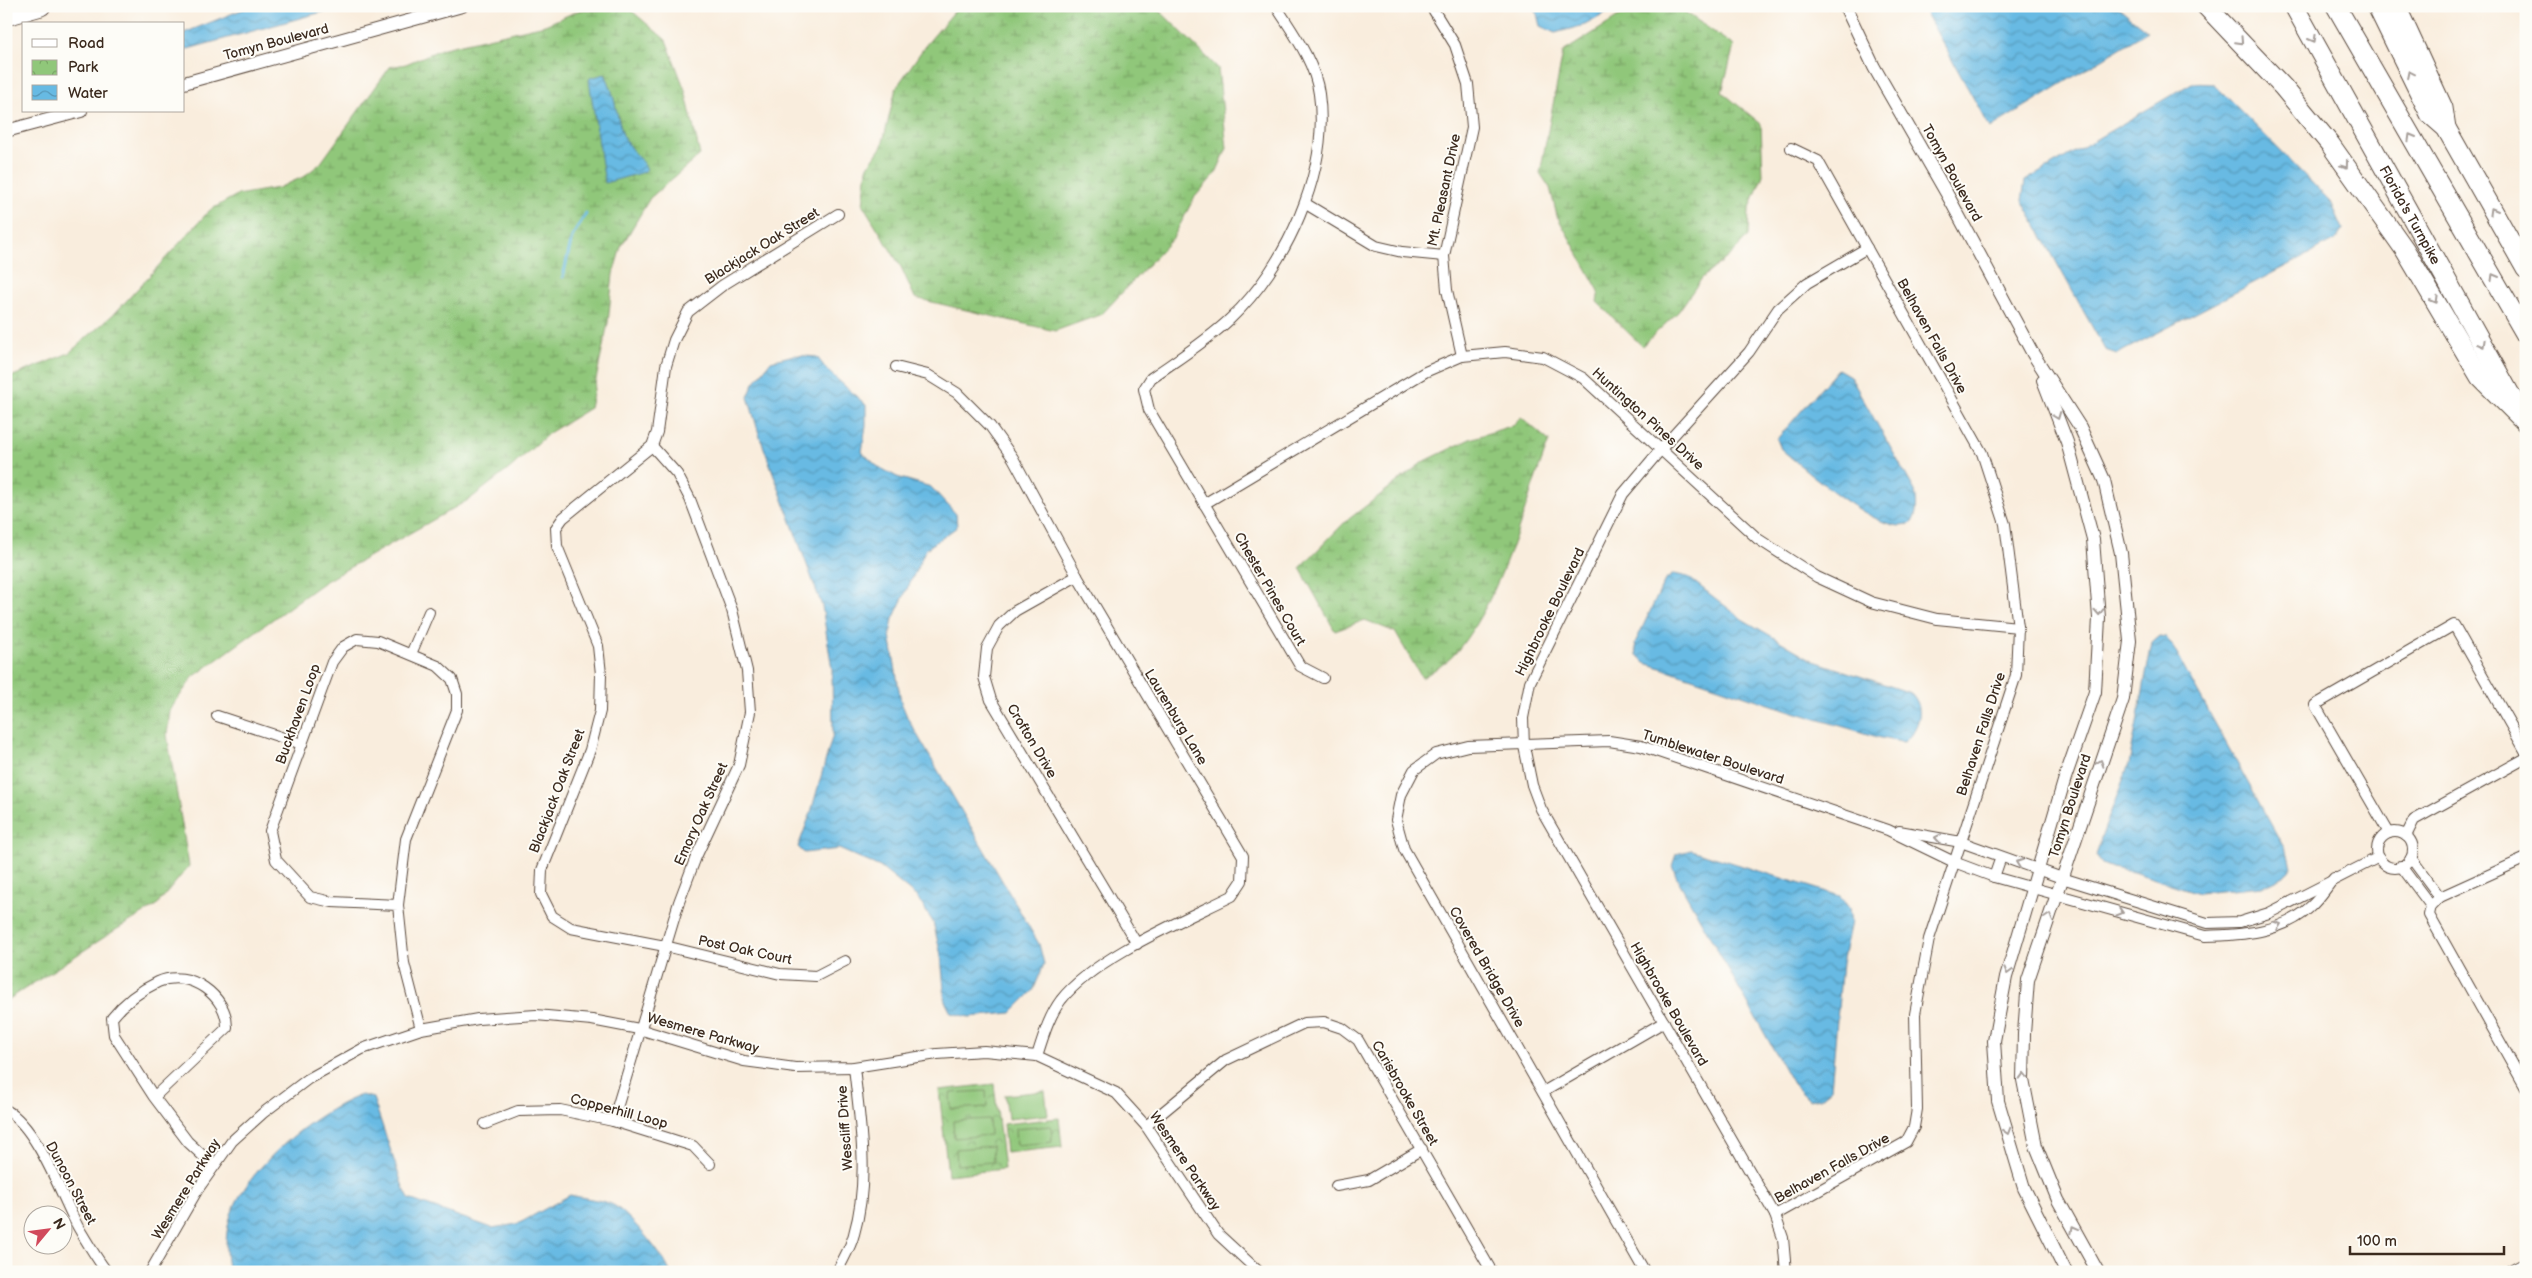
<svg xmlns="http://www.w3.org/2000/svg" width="2532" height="1278" font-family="'Balsamiq Sans',sans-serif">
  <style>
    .wetland { fill: url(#wetland-marsh); stroke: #66784c }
    .park { fill: url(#park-crowns); stroke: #66784c }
    .pitch { fill: #90c77a; stroke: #66784c }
    .water { fill: url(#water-waves); stroke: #517280 }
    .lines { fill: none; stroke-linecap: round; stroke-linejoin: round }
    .stream { stroke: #67bae3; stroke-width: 3 }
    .minor-casing { stroke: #58473b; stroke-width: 12 }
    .tertiary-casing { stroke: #58473b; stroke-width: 14 }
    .secondary-casing { stroke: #58473b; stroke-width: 16 }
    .motorway-casing { stroke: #58473b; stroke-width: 21 }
    .minor { stroke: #fff; stroke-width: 10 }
    .tertiary { stroke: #fff; stroke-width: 12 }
    .secondary { stroke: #fff; stroke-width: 14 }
    .motorway { stroke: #fff; stroke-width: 19 }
    .oneway { stroke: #a79f9a }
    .labels { text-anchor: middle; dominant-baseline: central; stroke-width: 4; stroke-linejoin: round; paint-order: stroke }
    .street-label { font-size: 14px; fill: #3b2a1e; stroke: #fdfcf7 }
  </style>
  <defs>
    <pattern id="wetland-marsh" width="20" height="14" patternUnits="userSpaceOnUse" patternTransform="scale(1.25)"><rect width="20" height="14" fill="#90c77a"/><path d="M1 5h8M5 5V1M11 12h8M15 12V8" fill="none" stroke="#77a263"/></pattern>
    <pattern id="park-crowns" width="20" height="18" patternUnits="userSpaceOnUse" patternTransform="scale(1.25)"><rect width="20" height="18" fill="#90c77a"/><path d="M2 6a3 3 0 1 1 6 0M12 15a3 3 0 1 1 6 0" fill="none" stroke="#77a263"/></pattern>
    <pattern id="water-waves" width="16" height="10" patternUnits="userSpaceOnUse" patternTransform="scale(1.25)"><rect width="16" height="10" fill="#67bae3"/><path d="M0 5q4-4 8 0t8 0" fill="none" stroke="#5697b7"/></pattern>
  </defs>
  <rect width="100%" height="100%" fill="#fdfcf7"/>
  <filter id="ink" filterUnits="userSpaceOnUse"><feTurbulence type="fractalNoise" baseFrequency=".02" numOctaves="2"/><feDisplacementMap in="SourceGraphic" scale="10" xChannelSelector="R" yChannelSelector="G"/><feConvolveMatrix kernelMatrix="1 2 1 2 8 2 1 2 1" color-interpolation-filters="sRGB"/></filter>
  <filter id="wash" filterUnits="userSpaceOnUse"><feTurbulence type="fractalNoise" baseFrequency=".0096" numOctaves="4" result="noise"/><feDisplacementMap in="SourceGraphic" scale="20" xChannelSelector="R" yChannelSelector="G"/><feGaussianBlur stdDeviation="1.12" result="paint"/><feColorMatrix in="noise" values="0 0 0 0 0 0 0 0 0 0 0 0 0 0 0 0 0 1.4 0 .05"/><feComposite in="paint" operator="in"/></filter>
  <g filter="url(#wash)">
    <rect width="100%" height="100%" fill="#f9eddd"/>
    <g class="wetland">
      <path d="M619,6H626L666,40L685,90L700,155L650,198L621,247L613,274L608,323L590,408L549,433L508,470L470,499L324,582L193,677L170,710L167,735L189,866L156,906L114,931L6,1001V379L69,353L117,311L210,210L237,195L278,188L303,177L320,164L390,67L406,64L444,48L545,25L580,10H611Z"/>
      <path d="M959,6H1155L1218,68L1227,148L1216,173L1194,198L1173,238L1102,314L1055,331L915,298L901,267L863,205L867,168L882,146L896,88L925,46Z"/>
      <path d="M1678,7L1734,46L1722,92L1761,124L1763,175L1749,210L1748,236L1733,253L1702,278L1678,312L1642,346L1597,302L1599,291L1557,216L1550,188L1540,173L1563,52L1620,16Z"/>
      <path d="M1521,417L1549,441C1522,511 1505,590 1458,650C1450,661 1434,670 1422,678L1395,632L1365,620L1335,631L1300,568L1345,522L1423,462L1470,439L1514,425Z"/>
    </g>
    <g class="park">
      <path d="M994,1084L1004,1169L948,1175L939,1090Z"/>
      <path d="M1059,1118L1062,1147L1006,1153L1003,1124Z"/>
    </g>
    <g class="pitch">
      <path d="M986,1091L987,1107L951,1109L950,1093Z"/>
      <path d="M1045,1091L1048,1115L1008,1119L1005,1095Z"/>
      <path d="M989,1119L990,1135L954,1138L953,1121Z"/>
      <path d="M1051,1126L1052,1142L1016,1145L1015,1129Z"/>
      <path d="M992,1146L993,1162L957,1165L956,1149Z"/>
    </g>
    <g class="water">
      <path d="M251,6H344L184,50V33Z"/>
      <path d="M1535,6H1619L1585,25L1555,33L1540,26Z"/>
      <path d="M1922,6H2117L2148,31L1990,128Z"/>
      <path d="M605,74C615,92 616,115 623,135C628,148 640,157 647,169L644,172L605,183L589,80L590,78Z"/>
      <path d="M2192,83L2214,84L2331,202L2343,229L2336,240L2117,354L2105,350L2022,200L2025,181Z"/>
      <path d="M794,355L817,357L827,370L866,405V425L862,452L877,466L897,477L931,487L956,514L957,527L926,549L893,619L890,635L901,702L908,719L1039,944L1044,964L1033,991L1011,1013L969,1017L951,1013L945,1001L941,955L933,922L917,897L880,867L839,849L804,853L798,847L811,812L833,734L832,669L822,606L760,437L748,397L754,383L771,361Z"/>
      <path d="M1838,369L1850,376L1915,491C1932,583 1801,466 1781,449L1777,439Z"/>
      <path d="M1674,574L1688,577L1742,619L1814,661L1911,693C1926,708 1919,729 1904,742C1882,740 1863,732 1841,726C1775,708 1711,683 1645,663L1637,655L1635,643L1665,580Z"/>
      <path d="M2160,636L2166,637L2174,649L2288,855L2291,867L2284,876L2262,887L2199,893L2133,872L2112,868L2102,864L2096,856L2101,838L2129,764L2152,643Z"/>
      <path d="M1691,850L1840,896L1849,908L1851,922L1842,963L1831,1089L1820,1098L1809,1100L1793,1084L1678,880L1672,866L1676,854Z"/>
      <path d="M361,1095L373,1098L403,1187L409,1199L492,1228L518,1224L570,1195C581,1198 606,1200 615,1206C630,1216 664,1255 670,1272H229C224,1252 225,1226 234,1207C254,1163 315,1112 361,1095Z"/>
    </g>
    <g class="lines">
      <path class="stream" d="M563,277L572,237L586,213"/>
    </g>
  </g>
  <g filter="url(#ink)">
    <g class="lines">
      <defs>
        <g id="minor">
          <path d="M1276,6C1293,33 1315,62 1319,94C1330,171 1286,267 1230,319C1207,341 1178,359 1151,378L1144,389L1149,410L1300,666L1323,678"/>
          <path d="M1431,6L1455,45L1468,84L1472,127L1444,256L1447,290L1462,356"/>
          <path d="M1306,204L1376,246L1402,252L1444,256"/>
          <path d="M838,214L723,285L688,312L674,340L666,366L657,432L652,446L563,518L556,528L557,546L598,646L601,674L600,711L590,750L542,870L541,894L552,916L571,928L665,946L780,974L816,976L845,961"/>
          <path d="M896,367L928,375L957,393L990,426L1013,458L1077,576L1243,856L1242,881L1232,896C1182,921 1095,957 1061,1000C1049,1016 1043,1037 1037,1056"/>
          <path d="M1204,504L1425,372L1462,356L1505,352L1543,357L1583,378L1758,539L1817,577L1871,602L1937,619L2018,627"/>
          <path d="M1077,576L1015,611L999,626L987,648L984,677L991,700L1137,944"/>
          <path d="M411,654L429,612"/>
          <path d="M217,716L302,744"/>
          <path d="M1899,831L1961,842L2062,878L2207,923L2240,922L2269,913L2379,857"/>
          <circle cx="2395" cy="850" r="18"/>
          <path d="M2389,833L2315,705L2454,625L2526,752"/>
          <path d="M2406,836L2414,820L2526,758"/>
          <path d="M2411,858L2440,897"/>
          <path d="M2526,858L2440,897L2431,906L2429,915L2526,1088"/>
          <path d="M2401,866L2431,906"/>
          <path d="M1994,877L2001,857"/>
          <path d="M398,905L332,902L310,897L276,860L270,831L332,662L343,647L357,639L378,641L438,666L452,679L457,694V710L406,839L398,905L404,963L421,1029"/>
          <path d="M1543,1092L1664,1022"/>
          <path d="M154,1097L227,1028C228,996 189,968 158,982C141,990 124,1003 112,1018L114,1035L154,1097L188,1142L214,1166"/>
          <path d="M6,1110C38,1128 61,1195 78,1227C87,1242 96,1258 107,1272"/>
          <path d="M613,1121L679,902L696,857L739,765L750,712L747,671L732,610L690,499L677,474L652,446"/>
          <path d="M485,1124L518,1111L560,1110L613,1121L693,1146L710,1164"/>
          <path d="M1146,1126L1226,1060L1304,1023L1324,1022L1342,1028L1358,1040L1492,1272"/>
          <path d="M1336,1186L1369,1180L1422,1149"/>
          <path d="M1775,1215L1906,1142L1914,1127L1917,1109L1915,1014L1929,939L2016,675L2018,627L2005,524L1982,453L1818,161L1791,148"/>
          <path d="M150,1272L198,1189L232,1141L263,1113L308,1079L362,1049L421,1029L478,1019L536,1015L592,1020L639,1029L744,1061L795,1068L854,1067L937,1054L984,1051L1037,1056L1116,1093L1146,1126L1218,1234L1259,1272"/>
          <path d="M837,1272C843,1259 851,1247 854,1234C870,1179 860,1123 854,1067"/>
          <path d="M1645,1272L1404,849L1396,820L1401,795L1414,770L1436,754L1468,746L1609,741L1641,746L1888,830L1954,862L1994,877L2205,936C2240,935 2282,933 2309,908C2319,900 2326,888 2334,878"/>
          <path d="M1786,1272L1783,1238L1775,1215L1541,809L1532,785L1524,746L1523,718L1530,682L1623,494L1662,448L1749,352L1778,309L1807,283L1867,248"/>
        </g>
        <g id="tertiary">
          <path d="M1845,6L1874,67L1947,194L2033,354L2080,427L2104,480L2121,553L2130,641L2123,699L2028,980L2024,1034L2023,1080L2036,1146L2058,1200L2098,1272"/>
          <path d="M184,83L462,6"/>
          <path d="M6,131L81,111"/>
          <path d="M2043,380L2067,442L2093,539L2099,618L2095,692L2065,778L2006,977L1994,1041L1998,1101L2024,1188L2066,1272"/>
        </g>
        <path id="secondary" d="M2511,1272L2526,1264"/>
        <g id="motorway">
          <path d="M2206,6L2283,87L2330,144L2405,250L2480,377L2526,423"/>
          <path id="s1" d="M2294,6L2515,403"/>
          <path d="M2336,6L2526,335"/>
          <path d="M2377,6L2430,114L2446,128L2526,269"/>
          <path d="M2396,6L2443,108L2446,128"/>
          <path d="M6,16L41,6"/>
        </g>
      </defs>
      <use href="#minor" class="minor-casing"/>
      <use href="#tertiary" class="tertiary-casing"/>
      <use href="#secondary" class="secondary-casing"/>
      <use href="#motorway" class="motorway-casing"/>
      <use href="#minor" class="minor"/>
      <use href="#tertiary" class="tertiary"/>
      <use href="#secondary" class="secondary"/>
      <use href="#motorway" class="motorway"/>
    </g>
    <defs><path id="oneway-chevron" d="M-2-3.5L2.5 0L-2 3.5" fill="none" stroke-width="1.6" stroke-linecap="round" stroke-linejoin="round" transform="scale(1.25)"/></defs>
    <g class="oneway">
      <use href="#oneway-chevron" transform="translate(2313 39) rotate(60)"/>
      <use href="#oneway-chevron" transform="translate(2240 41) rotate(47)"/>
      <use href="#oneway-chevron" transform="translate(2410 74) rotate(-116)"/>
      <use href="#oneway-chevron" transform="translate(2411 137) rotate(-120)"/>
      <use href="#oneway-chevron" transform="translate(2345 165) rotate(54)"/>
      <use href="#oneway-chevron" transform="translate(2493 211) rotate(-120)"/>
      <use href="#oneway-chevron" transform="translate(2494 277) rotate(-120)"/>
      <use href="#oneway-chevron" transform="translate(2435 300) rotate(60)"/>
      <use href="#oneway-chevron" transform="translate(2482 344) rotate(61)"/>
      <use href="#oneway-chevron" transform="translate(2057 416) rotate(69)"/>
      <use href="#oneway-chevron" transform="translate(2099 612) rotate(87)"/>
      <use href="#oneway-chevron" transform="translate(2100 763) rotate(-72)"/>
      <use href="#oneway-chevron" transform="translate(1938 838) rotate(-170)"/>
      <use href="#oneway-chevron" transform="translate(2019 863) rotate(-160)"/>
      <use href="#oneway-chevron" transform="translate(2120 912) rotate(17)"/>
      <use href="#oneway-chevron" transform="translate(2049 917) rotate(-72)"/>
      <use href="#oneway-chevron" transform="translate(2278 925) rotate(-20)"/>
      <use href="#oneway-chevron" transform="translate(2008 971) rotate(106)"/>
      <use href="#oneway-chevron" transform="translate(2024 1076) rotate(-92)"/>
      <use href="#oneway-chevron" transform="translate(2007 1131) rotate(73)"/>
      <use href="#oneway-chevron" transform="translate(2074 1229) rotate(-119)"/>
    </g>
  </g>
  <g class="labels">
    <g class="street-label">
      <text transform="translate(276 42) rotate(-15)">Tomyn Boulevard</text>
      <text transform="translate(1952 173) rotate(61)">Tomyn Boulevard</text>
      <text transform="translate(1444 190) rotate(-78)">Mt. Pleasant Drive</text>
      <text stroke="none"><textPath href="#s1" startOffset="239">Florida's Turnpike</textPath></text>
      <text transform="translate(762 246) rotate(-32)">Blackjack Oak Street</text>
      <text transform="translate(1932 336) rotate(61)">Belhaven Falls Drive</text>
      <text transform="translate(1648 419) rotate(42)">Huntington Pines Drive</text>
      <text transform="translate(1270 589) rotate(60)">Chester Pines Court</text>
      <text transform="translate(1550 612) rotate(-64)">Highbrooke Boulevard</text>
      <text transform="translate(298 714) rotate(-70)">Buckhaven Loop</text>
      <text transform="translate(1176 717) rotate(59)">Laurenburg Lane</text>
      <text transform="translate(1981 734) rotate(-72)">Belhaven Falls Drive</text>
      <text transform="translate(1032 741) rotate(59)">Crofton Drive</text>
      <text transform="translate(1713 757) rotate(18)">Tumblewater Boulevard</text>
      <text transform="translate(557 791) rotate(-69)">Blackjack Oak Street</text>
      <text transform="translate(2070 806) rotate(-72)">Tomyn Boulevard</text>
      <text transform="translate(701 814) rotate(-66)">Emory Oak Street</text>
      <text transform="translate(745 950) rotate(12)">Post Oak Court</text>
      <text transform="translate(1487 967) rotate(60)">Covered Bridge Drive</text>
      <text transform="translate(1669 1004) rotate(60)">Highbrooke Boulevard</text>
      <text transform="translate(703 1033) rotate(16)">Wesmere Parkway</text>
      <text transform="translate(1405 1093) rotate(60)">Carisbrooke Street</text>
      <text transform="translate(619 1111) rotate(15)">Copperhill Loop</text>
      <text transform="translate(845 1128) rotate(-94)">Wescliff Drive</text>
      <text transform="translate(1185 1161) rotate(56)">Wesmere Parkway</text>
      <text transform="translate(1832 1168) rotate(-29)">Belhaven Falls Drive</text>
      <text transform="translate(71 1183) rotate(62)">Dunoon Street</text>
      <text transform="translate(186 1189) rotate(-58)">Wesmere Parkway</text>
    </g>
  </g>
  <rect width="2532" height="1278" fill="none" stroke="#fdfcf7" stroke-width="25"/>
  <rect x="22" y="22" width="162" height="90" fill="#fdfcf7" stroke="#afa8a0"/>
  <rect x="32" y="39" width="25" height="8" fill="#ffffff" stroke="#afa8a0"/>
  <text x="68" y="48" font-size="15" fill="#3b2a1e">Road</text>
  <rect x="32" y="60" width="25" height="15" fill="url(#park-crowns)" stroke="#afa8a0"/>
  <text x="68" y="72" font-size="15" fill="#3b2a1e">Park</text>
  <rect x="32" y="85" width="25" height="15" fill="url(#water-waves)" stroke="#afa8a0"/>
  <text x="68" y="98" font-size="15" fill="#3b2a1e">Water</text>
  <g transform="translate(48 1230) rotate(61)"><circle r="24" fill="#fdfcf7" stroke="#afa8a0"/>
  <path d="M0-4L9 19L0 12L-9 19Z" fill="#d1495b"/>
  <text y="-8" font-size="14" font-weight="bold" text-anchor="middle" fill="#3b2a1e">N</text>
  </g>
  <path d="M2350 1246v8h154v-8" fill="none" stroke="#3b2a1e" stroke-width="2.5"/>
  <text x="2357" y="1246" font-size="15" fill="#3b2a1e" stroke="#fdfcf7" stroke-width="4" paint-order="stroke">100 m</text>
</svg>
